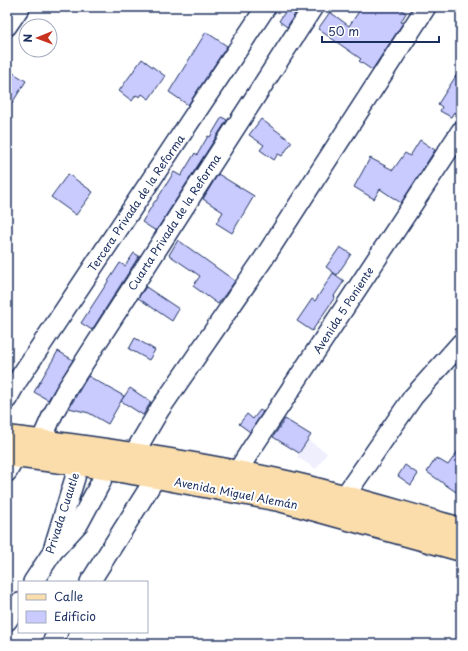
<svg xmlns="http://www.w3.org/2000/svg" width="468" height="651" font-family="'Playpen Sans',sans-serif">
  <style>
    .built { fill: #efeffe }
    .building { fill: #c9cafd; stroke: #1b2f5e }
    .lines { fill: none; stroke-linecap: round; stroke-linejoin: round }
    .minor-casing { stroke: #1b2f5e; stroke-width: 22 }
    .major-casing { stroke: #1b2f5e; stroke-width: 25 }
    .minor { stroke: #fff; stroke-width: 19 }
    .major { stroke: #faddab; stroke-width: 22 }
    .labels { text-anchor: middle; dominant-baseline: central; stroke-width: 4; stroke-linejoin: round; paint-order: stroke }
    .street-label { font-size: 11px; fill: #1b2f5e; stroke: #fff }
  </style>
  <rect width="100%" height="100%" fill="#fff"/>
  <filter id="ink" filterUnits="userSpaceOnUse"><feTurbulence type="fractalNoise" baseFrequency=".025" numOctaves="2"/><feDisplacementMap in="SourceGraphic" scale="8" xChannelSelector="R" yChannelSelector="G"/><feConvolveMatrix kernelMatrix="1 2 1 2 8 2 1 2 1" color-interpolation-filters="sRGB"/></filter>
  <g filter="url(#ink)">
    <path class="built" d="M308,440L327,453L316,469L297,457Z"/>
    <g class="building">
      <path d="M362,7H397L406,13L401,22L403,23L372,70L359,61L361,59L318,29L330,12L349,26Z"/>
      <path d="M287,9L295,14L287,27L279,21Z"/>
      <path d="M206,32L227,46L188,105L169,92Z"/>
      <path d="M142,59L165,76L149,99L142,94L140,97L136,95L132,101L119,91Z"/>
      <path d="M461,68V116L454,112L451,117L440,111L442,107L438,104Z"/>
      <path d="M7,69L26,81L7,111Z"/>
      <path d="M222,117L227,120L156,231L142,222L155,201H156L174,172L181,176L195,153L197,155L208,136L210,137Z"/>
      <path d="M261,119L292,142L282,156L278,154L274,160L260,150L264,145L249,135Z"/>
      <path d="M420,140L435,150L401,203L380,189L374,199L354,187L370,158L393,170L405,153L410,156Z"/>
      <path d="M68,174L93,192L76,215L51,197Z"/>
      <path d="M218,174L254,196L232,233L216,223L223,212L203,199Z"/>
      <path d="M178,240L235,281L218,304L193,286L200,276L169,255Z"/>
      <path d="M340,247L351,254L337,275L326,267Z"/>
      <path d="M134,253L139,256L92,330L81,323L120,263L125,266Z"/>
      <path d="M333,273L344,281L334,296L335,297L312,331L297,321L312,299L315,301Z"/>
      <path d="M146,287L179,309L172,321L138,298Z"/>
      <path d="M135,338L155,350L149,360L129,349Z"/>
      <path d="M58,351L73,360L48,400L34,392Z"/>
      <path d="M88,376L124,396L108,424L89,413L69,408Z"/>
      <path d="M130,388L151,402L143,415L121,401Z"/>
      <path d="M260,410L263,412L250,432L239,424L247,414L253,419Z"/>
      <path d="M285,419L311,435L299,453L273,437Z"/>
      <path d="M461,447V485L456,492L427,472L436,458L448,465Z"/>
      <path d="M405,465L418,474L411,485L398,476Z"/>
    </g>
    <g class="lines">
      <defs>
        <g id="minor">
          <path d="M7,26L20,7"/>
          <path d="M7,399L16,383L266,7"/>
          <path d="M41,441L53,414L65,392L313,7"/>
          <path d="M133,455L160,409L264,258L426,7"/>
          <path d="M7,472L16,456"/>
          <path d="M232,484L237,472L252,448L461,131"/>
          <path d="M344,497L413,397L461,343"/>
          <path d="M55,549L79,523L101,482L104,469"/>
          <path d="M33,582L52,553L75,478L78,464"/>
          <path d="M90,582L156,477"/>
          <path d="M7,621L19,603"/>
          <path d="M51,644L58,632"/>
        </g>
        <g id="major">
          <path d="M7,437C99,448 192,462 282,481C342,494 402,513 461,529"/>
          <path d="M7,455L78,464L156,477L279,500L461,550"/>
        </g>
      </defs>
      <use href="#minor" class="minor-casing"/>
      <use href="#major" class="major-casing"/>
      <use href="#minor" class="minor"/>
      <use href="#major" class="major"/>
    </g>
  </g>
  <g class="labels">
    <g class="street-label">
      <text transform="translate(136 203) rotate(-56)">Tercera Privada de la Reforma</text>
      <text transform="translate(174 222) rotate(-57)">Cuarta Privada de la Reforma</text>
      <text transform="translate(343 310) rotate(-57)">Avenida 5 Poniente</text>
      <text transform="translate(236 493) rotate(11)">Avenida Miguel Alemán</text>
      <text transform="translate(62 513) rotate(-72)">Privada Cuautle</text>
    </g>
  </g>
  <rect width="468" height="651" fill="none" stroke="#fff" stroke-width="24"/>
  <rect x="12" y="12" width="444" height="627" fill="none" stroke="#1b2f5e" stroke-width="1.5" filter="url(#ink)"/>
  <rect x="18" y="581" width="130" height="52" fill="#ffffff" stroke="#a4acbf"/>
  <rect x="26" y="594" width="20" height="6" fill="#faddab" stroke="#a4acbf"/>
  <text x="54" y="601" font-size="12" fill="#1b2f5e">Calle</text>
  <rect x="26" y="611" width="20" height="12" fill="#c9cafd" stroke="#a4acbf"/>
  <text x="54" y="621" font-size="12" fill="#1b2f5e">Edificio</text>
  <g transform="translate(38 38) rotate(269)"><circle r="19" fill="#ffffff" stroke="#a4acbf"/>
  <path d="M0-3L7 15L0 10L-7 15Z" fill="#c8321e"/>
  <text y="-6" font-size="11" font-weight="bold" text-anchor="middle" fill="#1b2f5e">N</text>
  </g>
  <path d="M322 36v6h117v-6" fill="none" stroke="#1b2f5e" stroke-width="2"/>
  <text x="328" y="36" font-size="12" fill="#1b2f5e" stroke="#ffffff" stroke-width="3" paint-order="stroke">50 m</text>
</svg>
